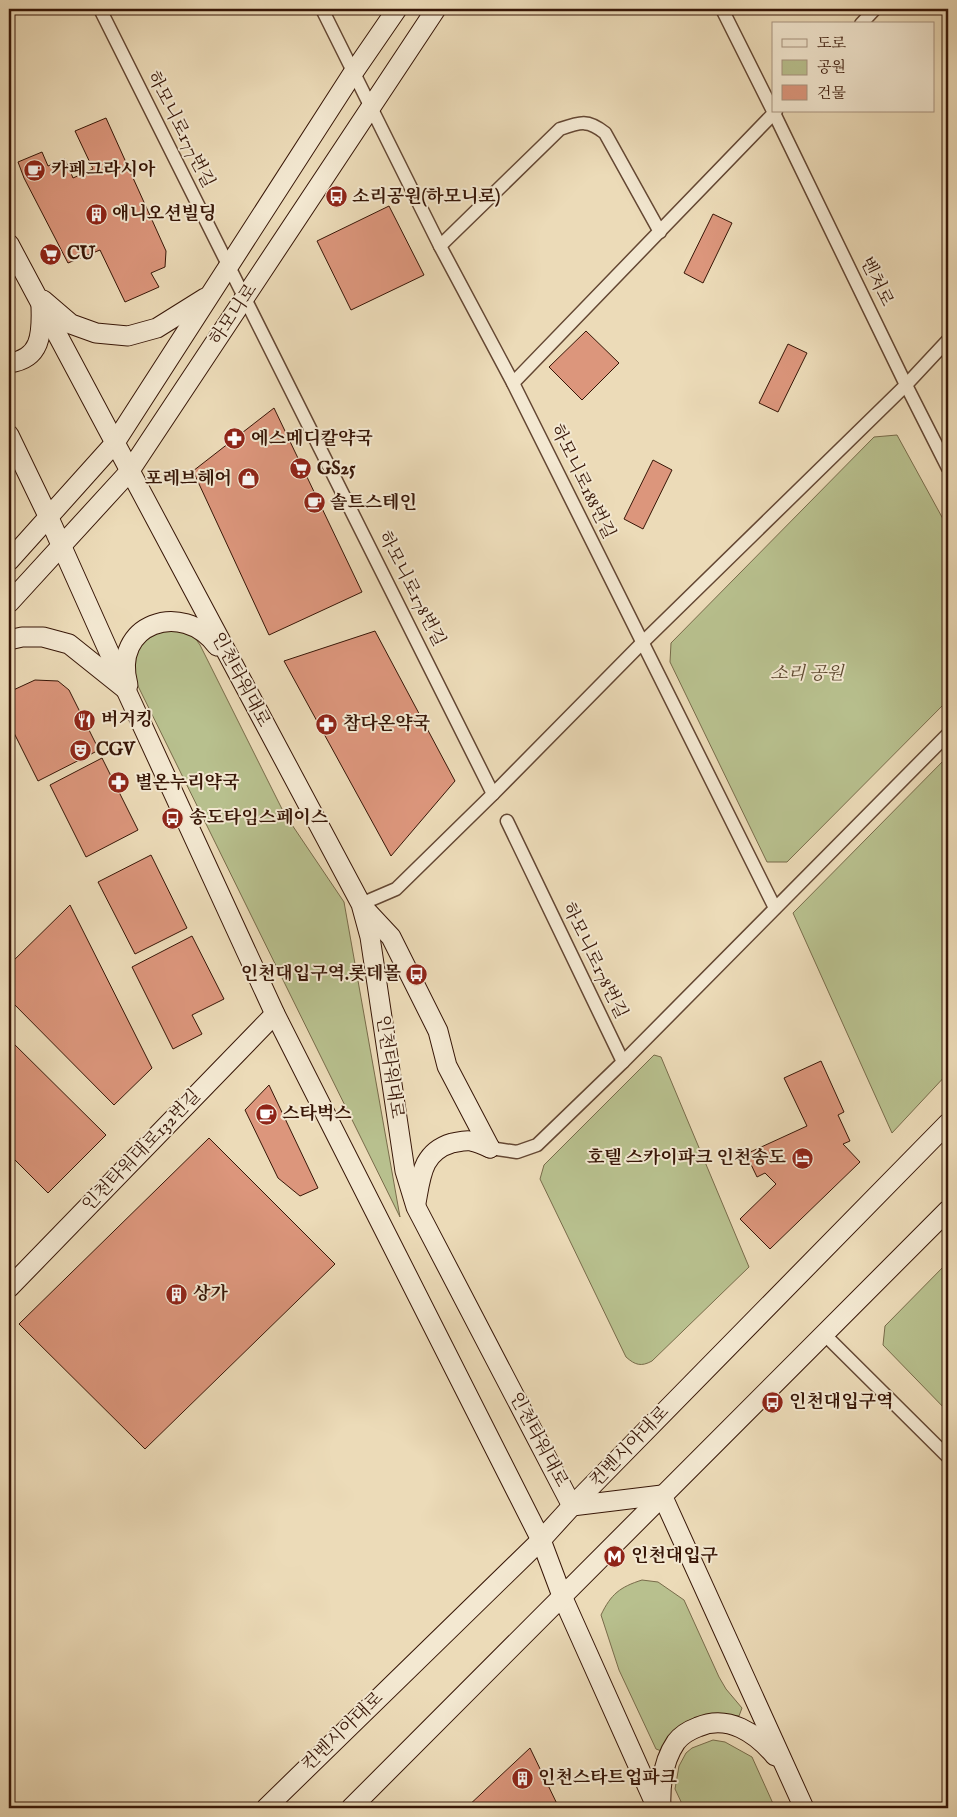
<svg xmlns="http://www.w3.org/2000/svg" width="957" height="1817" font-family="'IM FELL English','Noto Serif KR',serif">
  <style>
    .green { fill: #b8c08e; stroke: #786b4a }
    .building { fill: #dc967c; stroke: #371607 }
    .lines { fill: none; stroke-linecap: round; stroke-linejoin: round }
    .street-casing { stroke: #644733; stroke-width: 15 }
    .secondary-casing { stroke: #371607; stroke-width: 21 }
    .street { stroke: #f3e8d1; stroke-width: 12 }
    .secondary { stroke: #f3e8d1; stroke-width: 19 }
    .labels { text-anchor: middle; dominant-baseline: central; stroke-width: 4; stroke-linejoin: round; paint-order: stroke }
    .street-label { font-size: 18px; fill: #371607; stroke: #f3e8d1 }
    .poi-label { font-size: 18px; font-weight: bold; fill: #371607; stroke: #f3e8d1; text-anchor: start }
    .park-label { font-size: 18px; font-style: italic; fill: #5e4930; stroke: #f3e8d1 }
  </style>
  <rect width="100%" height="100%" fill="#ecdbb8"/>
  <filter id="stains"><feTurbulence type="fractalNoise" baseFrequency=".004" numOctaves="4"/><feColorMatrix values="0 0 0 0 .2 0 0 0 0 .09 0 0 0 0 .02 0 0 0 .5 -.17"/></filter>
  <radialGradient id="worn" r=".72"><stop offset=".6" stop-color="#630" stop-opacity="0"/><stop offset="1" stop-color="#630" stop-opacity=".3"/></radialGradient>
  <g class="green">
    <path d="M897,435L948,528V700L787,862H767L670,662L671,643L874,437Z"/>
    <path d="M168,628L193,635L200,645L284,813L344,902L400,1217L136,682C132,645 137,644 168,628Z"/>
    <path d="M948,756V1073L892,1133L793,913Z"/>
    <path d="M654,1055L661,1057L749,1267L652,1361C641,1367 635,1365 626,1357L540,1179L544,1165Z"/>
    <path d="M948,1262V1412L883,1345L885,1326Z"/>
    <path d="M642,1580L658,1582L684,1600L719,1677L726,1689L742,1708L739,1716L722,1715L664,1752L656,1749L619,1670L601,1615C611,1594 620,1587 642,1580Z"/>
    <path d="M713,1740L725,1742L752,1757L775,1808H684L675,1789L679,1766L686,1753L692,1748Z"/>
  </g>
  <g class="building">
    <path d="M106,118L166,251L165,267L151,273L159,287L125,302L100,250L68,263L24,178L18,162L42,152L48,166L65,159L73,178L93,169L75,131Z"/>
    <path d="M389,206L424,275L351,310L317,241Z"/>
    <path d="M713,214L732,223L703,283L684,273Z"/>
    <path d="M586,331L619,363L582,400L549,367Z"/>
    <path d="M788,344L807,353L778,412L759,403Z"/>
    <path d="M274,408L362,592L269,635L193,471Z"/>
    <path d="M653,460L672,470L643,529L624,519Z"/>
    <path d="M375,631L455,781L391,856L284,661Z"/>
    <path d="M35,680L58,681L69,690L99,750L38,781L9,723V692Z"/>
    <path d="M102,758L138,830L86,857L50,785Z"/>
    <path d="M151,855L187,928L135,954L98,882Z"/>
    <path d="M70,905L152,1068L114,1105L9,999V965Z"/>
    <path d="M192,936L224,999L192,1015L202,1034L173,1049L132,967Z"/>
    <path d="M9,1039L106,1135L48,1193L9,1154Z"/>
    <path d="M821,1061L844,1112L838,1115L850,1141L843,1144L860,1162L770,1249L740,1219L776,1184L765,1173L757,1177L746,1154L807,1126L784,1078Z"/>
    <path d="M269,1085L318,1188L300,1196L278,1178L245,1110Z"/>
    <path d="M209,1138L335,1264L145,1449L19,1324Z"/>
    <path d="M530,1748L559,1808H466Z"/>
  </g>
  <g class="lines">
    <defs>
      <g id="street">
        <path d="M100,9L493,794"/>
        <path d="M322,9L440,246L513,383L775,908"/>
        <path d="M722,9L773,111"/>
        <path d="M861,24L875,9"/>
        <path d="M773,111L906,385L948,468"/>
        <path d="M440,246L560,129C580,122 588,119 605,133L660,232"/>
        <path d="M513,383L776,111"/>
        <path d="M507,821L623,1062"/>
        <path d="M361,904L396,889L493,794L642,643L906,385L948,340"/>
        <path d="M490,1148L517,1152L537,1145L623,1062L948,734"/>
        <path d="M824,1334L948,1457"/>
      </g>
      <g id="secondary">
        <path d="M9,244L361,904L370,937L405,1171L416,1207L572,1506L662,1495L804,1808"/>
        <path d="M43,300L71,324L96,333L128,336L157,328L205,298"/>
        <path d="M9,363C41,359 42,334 41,307"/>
        <path d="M9,435L49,518L126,690L275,1014L541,1540L562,1596L657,1808"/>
        <path d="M9,561L114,444L353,73L397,9"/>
        <path d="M9,603L129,472L436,9"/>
        <path d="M9,640L22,637H43L69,644L124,688"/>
        <path d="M128,685C111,624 182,599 217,646"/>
        <path d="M363,907L391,937L438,1031L447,1066L490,1148"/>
        <path d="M416,1203C421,1176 422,1152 452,1143C458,1142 465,1140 471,1141C478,1142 484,1145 490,1148"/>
        <path d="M9,1288L275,1014"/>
        <path d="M266,1808L541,1540L572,1506L948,1123"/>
        <path d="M351,1808L948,1210"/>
        <path d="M661,1808C660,1785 663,1761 676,1742C682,1734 690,1730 698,1727C728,1714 756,1733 775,1756"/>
      </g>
    </defs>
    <use href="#street" class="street-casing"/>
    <use href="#secondary" class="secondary-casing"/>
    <use href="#street" class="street"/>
    <use href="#secondary" class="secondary"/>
  </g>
  <defs>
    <symbol id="cafe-disc" viewBox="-11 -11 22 22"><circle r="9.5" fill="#8f2418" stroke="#f3e8d1"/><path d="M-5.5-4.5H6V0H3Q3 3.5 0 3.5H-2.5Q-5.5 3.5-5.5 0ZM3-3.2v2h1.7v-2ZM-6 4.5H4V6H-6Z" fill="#fff"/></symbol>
    <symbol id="bus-disc" viewBox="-11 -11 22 22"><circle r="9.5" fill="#8f2418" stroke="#f3e8d1"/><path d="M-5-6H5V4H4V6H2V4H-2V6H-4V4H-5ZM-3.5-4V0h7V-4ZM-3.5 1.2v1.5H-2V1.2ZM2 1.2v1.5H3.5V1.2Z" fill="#fff"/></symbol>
    <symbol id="building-disc" viewBox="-11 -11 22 22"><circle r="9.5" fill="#8f2418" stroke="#f3e8d1"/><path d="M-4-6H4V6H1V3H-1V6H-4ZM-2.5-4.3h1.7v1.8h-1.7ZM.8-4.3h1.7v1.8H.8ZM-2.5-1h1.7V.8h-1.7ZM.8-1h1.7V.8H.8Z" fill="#fff"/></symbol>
    <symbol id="supermarket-disc" viewBox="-11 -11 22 22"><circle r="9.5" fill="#8f2418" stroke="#f3e8d1"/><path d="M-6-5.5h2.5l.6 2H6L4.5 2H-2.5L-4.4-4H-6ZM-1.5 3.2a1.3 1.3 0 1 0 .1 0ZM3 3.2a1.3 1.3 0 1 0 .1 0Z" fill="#fff"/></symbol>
    <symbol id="pharmacy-disc" viewBox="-11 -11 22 22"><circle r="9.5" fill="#8f2418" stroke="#f3e8d1"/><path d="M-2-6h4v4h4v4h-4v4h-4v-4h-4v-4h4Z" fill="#fff"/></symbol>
    <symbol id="shop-disc" viewBox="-11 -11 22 22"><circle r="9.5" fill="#8f2418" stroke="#f3e8d1"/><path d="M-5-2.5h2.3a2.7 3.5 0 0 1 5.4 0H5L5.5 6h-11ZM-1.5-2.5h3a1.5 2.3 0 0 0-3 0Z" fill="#fff"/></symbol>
    <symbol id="restaurant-disc" viewBox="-11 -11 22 22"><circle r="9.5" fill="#8f2418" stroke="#f3e8d1"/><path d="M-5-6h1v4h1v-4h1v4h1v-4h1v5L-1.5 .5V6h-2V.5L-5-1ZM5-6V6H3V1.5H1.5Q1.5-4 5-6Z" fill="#fff"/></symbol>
    <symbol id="theatre-disc" viewBox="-11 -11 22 22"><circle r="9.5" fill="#8f2418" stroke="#f3e8d1"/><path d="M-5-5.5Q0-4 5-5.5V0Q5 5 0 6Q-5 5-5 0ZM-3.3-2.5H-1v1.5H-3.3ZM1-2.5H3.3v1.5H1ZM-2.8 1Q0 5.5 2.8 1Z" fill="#fff"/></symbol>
    <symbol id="hotel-disc" viewBox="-11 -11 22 22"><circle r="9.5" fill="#8f2418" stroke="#f3e8d1"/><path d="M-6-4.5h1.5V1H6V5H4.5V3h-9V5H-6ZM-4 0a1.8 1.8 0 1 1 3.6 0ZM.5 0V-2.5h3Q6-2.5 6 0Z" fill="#fff"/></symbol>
    <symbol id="metro-disc" viewBox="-11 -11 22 22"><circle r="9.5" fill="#8f2418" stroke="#f3e8d1"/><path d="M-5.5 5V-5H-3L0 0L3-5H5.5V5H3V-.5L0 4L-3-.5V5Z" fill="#fff"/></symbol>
  </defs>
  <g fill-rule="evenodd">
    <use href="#cafe-disc" x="22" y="158" width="25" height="25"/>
    <use href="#bus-disc" x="324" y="184" width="25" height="25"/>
    <use href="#building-disc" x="84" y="202" width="25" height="25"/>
    <use href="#supermarket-disc" x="38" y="242" width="25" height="25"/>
    <use href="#pharmacy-disc" x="222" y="426" width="25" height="25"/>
    <use href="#supermarket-disc" x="288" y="456" width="25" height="25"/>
    <use href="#shop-disc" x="236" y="466" width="25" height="25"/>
    <use href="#cafe-disc" x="302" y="490" width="25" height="25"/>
    <use href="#restaurant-disc" x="72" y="708" width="25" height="25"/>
    <use href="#pharmacy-disc" x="314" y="712" width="25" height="25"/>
    <use href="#theatre-disc" x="68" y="738" width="25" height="25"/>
    <use href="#pharmacy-disc" x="106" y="770" width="25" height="25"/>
    <use href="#bus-disc" x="160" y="806" width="25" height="25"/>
    <use href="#bus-disc" x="404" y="962" width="25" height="25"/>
    <use href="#cafe-disc" x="254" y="1102" width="25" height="25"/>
    <use href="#hotel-disc" x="790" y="1146" width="25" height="25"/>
    <use href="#building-disc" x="164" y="1282" width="25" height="25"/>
    <use href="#bus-disc" x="760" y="1390" width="25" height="25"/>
    <use href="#metro-disc" x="602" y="1544" width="25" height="25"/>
    <use href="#building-disc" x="510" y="1766" width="25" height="25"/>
  </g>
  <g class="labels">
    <g class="street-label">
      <text transform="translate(180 130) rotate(63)">하모니로177번길</text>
      <text transform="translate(876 282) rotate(64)">벤처로</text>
      <text transform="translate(234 315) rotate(-56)">하모니로</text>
      <text transform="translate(582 482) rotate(64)">하모니로188번길</text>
      <text transform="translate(411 589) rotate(63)">하모니로178번길</text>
      <text transform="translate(240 680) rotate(62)">인천타워대로</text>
      <text transform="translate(594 961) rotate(64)">하모니로178번길</text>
      <text transform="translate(389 1067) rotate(82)">인천타워대로</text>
      <text transform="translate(142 1151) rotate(-46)">인천타워대로132번길</text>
      <text transform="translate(538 1440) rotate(62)">인천타워대로</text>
      <text transform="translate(630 1447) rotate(-46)">컨벤시아대로</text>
      <text transform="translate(343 1732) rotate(-44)">컨벤시아대로</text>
    </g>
    <g class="poi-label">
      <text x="51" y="170">카페그라시아</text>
      <text x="352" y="197">소리공원(하모니로)</text>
      <text x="112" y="214">애니오션빌딩</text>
      <text x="67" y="254">CU</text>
      <text x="251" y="439">에스메디칼약국</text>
      <text x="317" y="469">GS25</text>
      <text x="232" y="479" text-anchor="end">포레브헤어</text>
      <text x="330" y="503">솔트스테인</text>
      <text x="101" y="720">버거킹</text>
      <text x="343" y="724">참다온약국</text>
      <text x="96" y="750">CGV</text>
      <text x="135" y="783">별온누리약국</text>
      <text x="189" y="818">송도타임스페이스</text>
      <text x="401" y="974" text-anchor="end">인천대입구역.롯데몰</text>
      <text x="282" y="1114">스타벅스</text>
      <text x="786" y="1158" text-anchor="end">호텔 스카이파크 인천송도</text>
      <text x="193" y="1294">상가</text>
      <text x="789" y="1402">인천대입구역</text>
      <text x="631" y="1556">인천대입구</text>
      <text x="538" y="1778">인천스타트업파크</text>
    </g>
    <g class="park-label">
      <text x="807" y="674">소리 공원</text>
    </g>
  </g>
  <rect width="957" height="1817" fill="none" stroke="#ecdbb8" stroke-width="30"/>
  <rect x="10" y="10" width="937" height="1797" fill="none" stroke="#371607" stroke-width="2.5"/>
  <rect x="15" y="15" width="927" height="1787" fill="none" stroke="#371607"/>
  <rect x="772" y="22" width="162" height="90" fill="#f3e8d1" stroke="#a89480"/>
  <rect x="782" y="39" width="25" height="8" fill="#f3e8d1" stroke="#a89480"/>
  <text x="817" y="48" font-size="15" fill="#371607">도로</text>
  <rect x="782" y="60" width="25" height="15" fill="#b8c08e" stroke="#a89480"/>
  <text x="817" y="72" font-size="15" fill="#371607">공원</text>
  <rect x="782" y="85" width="25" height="15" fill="#dc967c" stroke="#a89480"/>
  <text x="817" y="98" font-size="15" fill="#371607">건물</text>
  <rect width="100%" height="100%" filter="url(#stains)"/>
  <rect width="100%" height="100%" fill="url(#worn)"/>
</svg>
